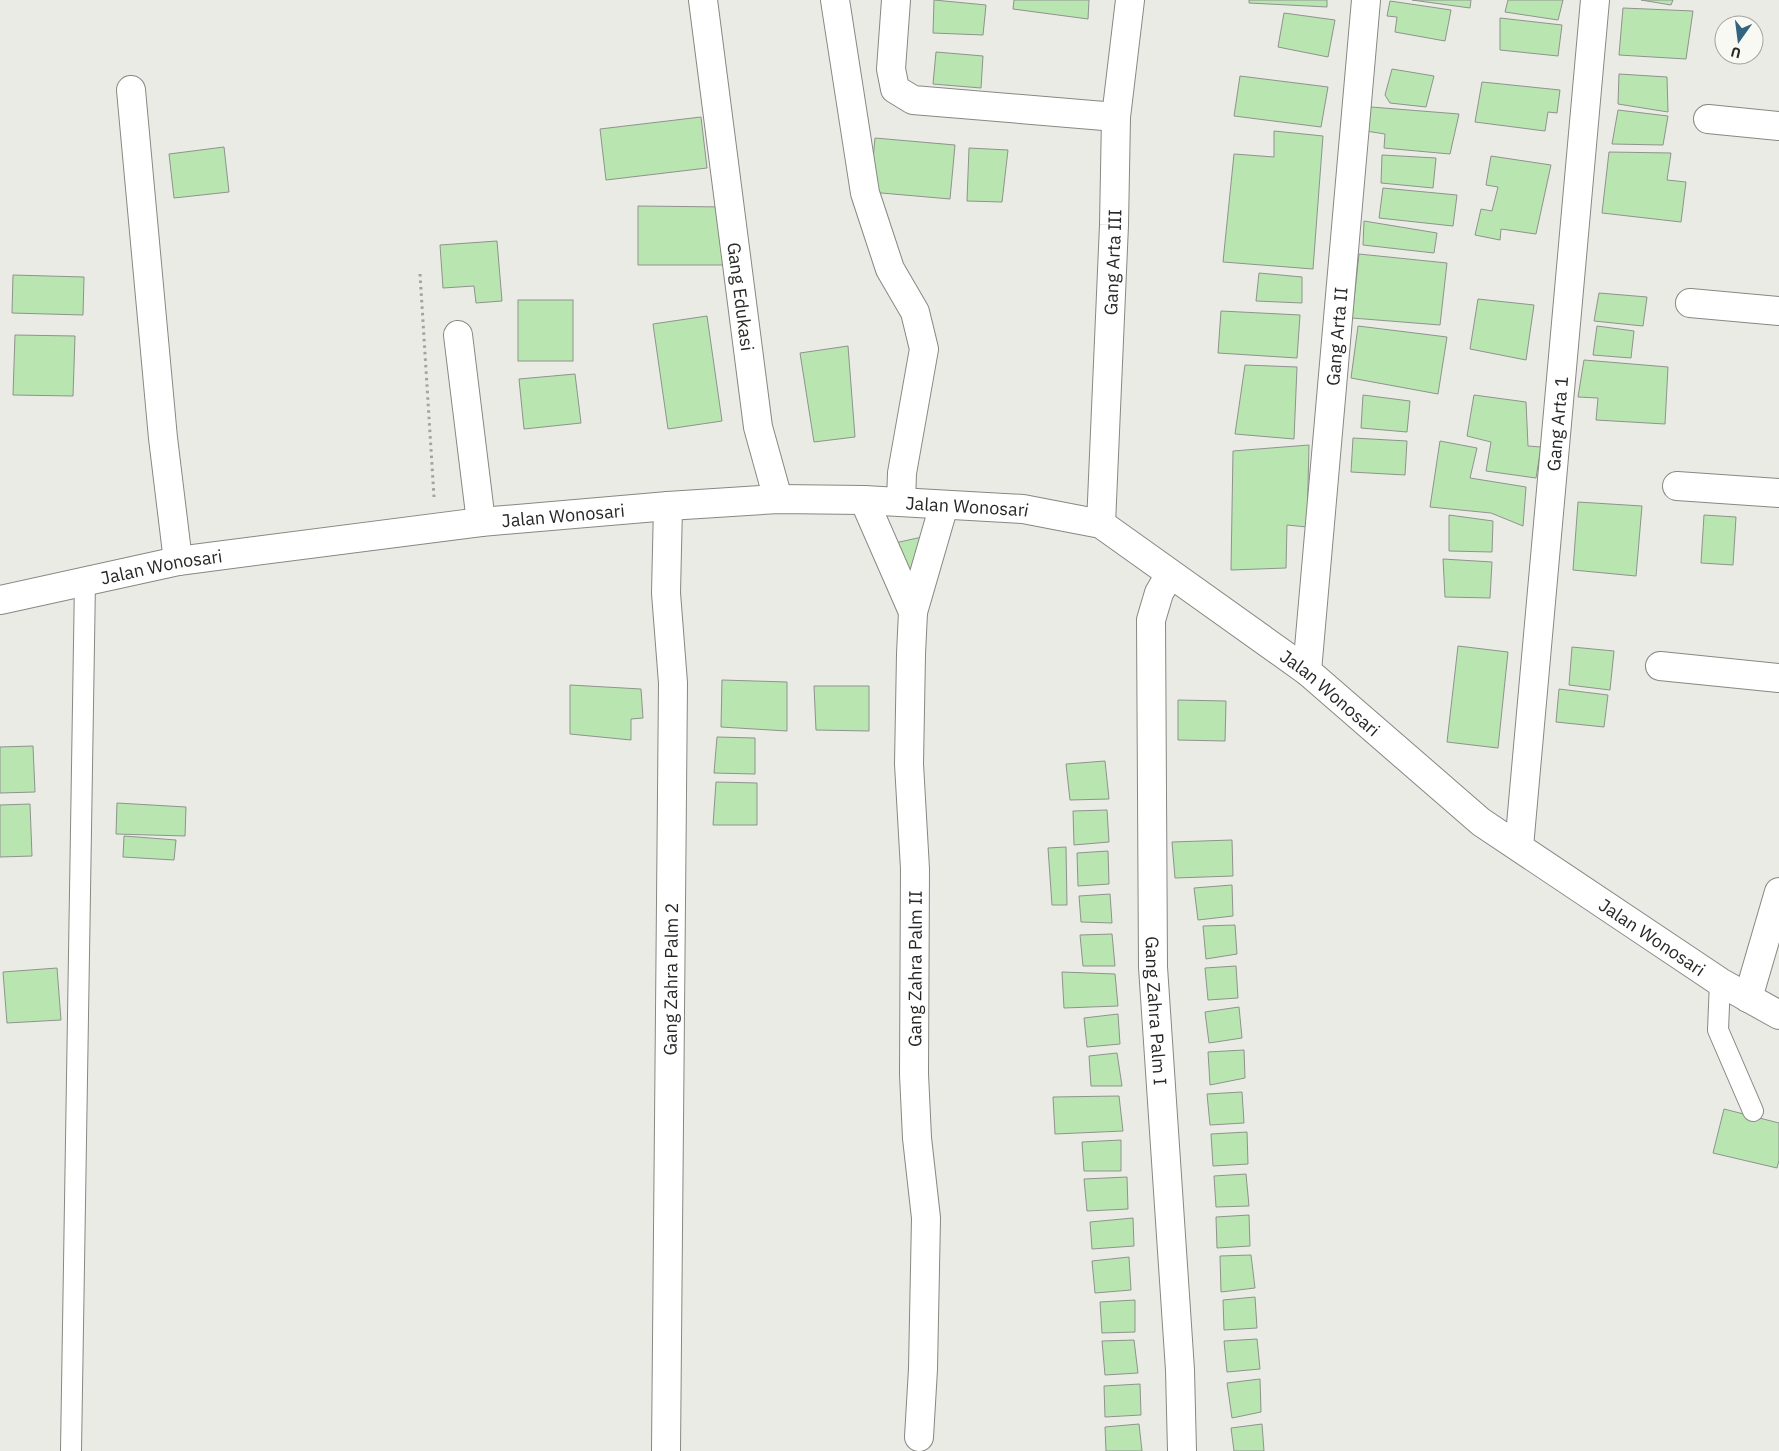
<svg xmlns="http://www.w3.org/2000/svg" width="1779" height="1451" font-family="'IBM Plex Sans',sans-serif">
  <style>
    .building { fill: #b9e5b1; stroke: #8f938e }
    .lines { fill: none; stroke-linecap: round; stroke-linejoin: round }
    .lane-casing { stroke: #878882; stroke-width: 22 }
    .street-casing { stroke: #878882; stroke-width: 30 }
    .path { stroke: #a2a39e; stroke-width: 3; stroke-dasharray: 2.5 4; stroke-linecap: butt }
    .lane { stroke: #fff; stroke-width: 20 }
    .street { stroke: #fff; stroke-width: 28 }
    .labels { text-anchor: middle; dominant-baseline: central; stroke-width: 4; stroke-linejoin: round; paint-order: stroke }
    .street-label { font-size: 18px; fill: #272825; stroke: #f7f9f2 }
  </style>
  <rect width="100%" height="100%" fill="#eaebe5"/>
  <g class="building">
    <path d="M934,0L986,5L983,35L933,33Z"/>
    <path d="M1014,0H1089L1088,19L1013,9Z"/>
    <path d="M1249,0H1327V7L1249,3Z"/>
    <path d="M1412,0H1471L1470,8Z"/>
    <path d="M1508,0H1563L1558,20L1505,12Z"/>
    <path d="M1641,0H1673L1671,5Z"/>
    <path d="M1390,1L1451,10L1445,41L1395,32L1397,17L1387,16Z"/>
    <path d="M1623,8L1693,11L1686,59L1619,55Z"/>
    <path d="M1284,13L1335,20L1328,57L1278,47Z"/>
    <path d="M1500,18L1562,25L1558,56L1500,50Z"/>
    <path d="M936,52L983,56L981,88L933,84Z"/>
    <path d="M1392,69L1434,76L1426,107L1390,103L1385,95Z"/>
    <path d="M1619,74L1667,77L1668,112L1618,104Z"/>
    <path d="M1240,76L1328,87L1321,127L1234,116Z"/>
    <path d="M1482,82L1560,90L1557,113L1548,112L1545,131L1475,122Z"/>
    <path d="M1371,107L1459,114L1450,154L1384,148L1385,134L1366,131Z"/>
    <path d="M1618,110L1668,116L1663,145L1612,144Z"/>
    <path d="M701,117L707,168L606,180L600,129Z"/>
    <path d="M1274,131L1323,136L1313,269L1223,262L1234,154L1274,157Z"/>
    <path d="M875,138L955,145L950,199L870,192Z"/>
    <path d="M224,147L229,192L174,198L169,154Z"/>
    <path d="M969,148L1008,150L1002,202L967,201Z"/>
    <path d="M1609,152L1671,153L1667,180L1686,182L1681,222L1602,213Z"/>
    <path d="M1382,155L1436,158L1433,188L1381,183Z"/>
    <path d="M1491,156L1551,165L1536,234L1501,229L1500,240L1475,235L1481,209L1492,211L1498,187L1486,185Z"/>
    <path d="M1383,188L1457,195L1453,226L1379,218Z"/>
    <path d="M638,206L726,207V265H638Z"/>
    <path d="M1364,221L1437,233L1434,253L1363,245Z"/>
    <path d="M497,241L502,301L476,303L474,286L443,288L440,245Z"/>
    <path d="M1359,254L1447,263L1440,325L1352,318Z"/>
    <path d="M1259,273L1302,277V303L1256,301Z"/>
    <path d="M13,275L84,277L83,315L12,313Z"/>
    <path d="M1599,293L1647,297L1643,326L1594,321Z"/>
    <path d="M1478,299L1534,305L1526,360L1470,349Z"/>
    <rect x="518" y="300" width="55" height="61"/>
    <path d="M1221,311L1300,315L1297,358L1218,353Z"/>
    <path d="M707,316L722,421L668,429L653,324Z"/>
    <path d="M1358,326L1447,337L1438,394L1351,378Z"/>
    <path d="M1597,326L1634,331L1631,358L1593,355Z"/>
    <path d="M15,335L75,336L73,396L13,395Z"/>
    <path d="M848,346L855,437L814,442L800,353Z"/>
    <path d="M1584,360L1668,367L1665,424L1596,420L1598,398L1578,397Z"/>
    <path d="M1245,365L1297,367L1294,439L1235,434Z"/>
    <path d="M575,374L581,423L524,429L519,379Z"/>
    <path d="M1363,395L1410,401L1407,432L1361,428Z"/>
    <path d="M1474,395L1526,402L1528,446L1541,447L1536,478L1486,471L1491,442L1467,436Z"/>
    <path d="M1353,438L1407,441L1405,475L1351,472Z"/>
    <path d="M1440,441L1477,448L1470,478L1526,487L1523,526L1491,513L1430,507Z"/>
    <path d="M1309,445L1307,527L1287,525L1286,568L1231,570L1233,451Z"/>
    <path d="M1578,502L1642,506L1636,576L1573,570Z"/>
    <path d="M1449,515L1493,521L1492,552L1449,551Z"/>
    <path d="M1704,515L1736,517L1733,565L1701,563Z"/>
    <path d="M922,537L917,572L902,571L895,543Z"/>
    <path d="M1443,559L1492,562L1490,598L1445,597Z"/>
    <path d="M1458,646L1508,652L1498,748L1447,742Z"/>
    <path d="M1572,647L1614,651L1610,690L1569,685Z"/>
    <path d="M722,680L787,682V731L721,727Z"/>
    <path d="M570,685L641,689L643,718L631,719V740L570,734Z"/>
    <path d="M814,686H869V731L816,730Z"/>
    <path d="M1559,689L1608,695L1604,727L1556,722Z"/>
    <path d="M1178,700L1226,701L1225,741L1178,740Z"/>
    <path d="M717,737L755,738V774L714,773Z"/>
    <path d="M33,746L35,792L0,793V747Z"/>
    <path d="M1105,761L1109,799L1070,800L1066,764Z"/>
    <path d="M716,782L757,783V825H713Z"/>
    <path d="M117,803L186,807L185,836L116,834Z"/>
    <path d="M30,804L32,856L0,857V805Z"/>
    <path d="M1107,810L1109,842L1074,845L1073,811Z"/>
    <path d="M124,836L176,840L174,860L123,857Z"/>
    <path d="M1232,840L1233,876L1175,878L1172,842Z"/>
    <path d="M1066,847L1067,905H1052L1048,848Z"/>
    <path d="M1108,851L1109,884L1078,886L1077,853Z"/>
    <path d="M1232,885L1233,916L1198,920L1194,888Z"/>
    <path d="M1110,894L1112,923L1081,922L1079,896Z"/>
    <path d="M1235,925L1237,954L1206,959L1203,926Z"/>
    <path d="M1112,934L1115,966H1083L1080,935Z"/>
    <path d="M1236,966L1238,998L1208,1000L1205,968Z"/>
    <path d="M57,968L61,1020L7,1023L3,972Z"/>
    <path d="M1062,972L1115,974L1118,1006L1064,1008Z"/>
    <path d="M1239,1007L1242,1038L1209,1043L1205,1012Z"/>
    <path d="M1118,1014L1120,1044L1087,1047L1084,1018Z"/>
    <path d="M1244,1050L1245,1078L1210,1085L1208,1052Z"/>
    <path d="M1117,1053L1122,1086H1091L1089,1056Z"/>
    <path d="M1242,1092L1244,1123L1210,1125L1207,1094Z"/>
    <path d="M1119,1096L1123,1131L1055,1134L1053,1097Z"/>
    <path d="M1724,1109L1779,1123V1160L1777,1168L1713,1153Z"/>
    <path d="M1247,1132L1248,1164L1213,1166L1211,1134Z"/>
    <path d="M1121,1140V1171H1084L1082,1142Z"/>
    <path d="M1246,1174L1249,1206L1216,1207L1214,1176Z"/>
    <path d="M1127,1177L1128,1209L1087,1211L1084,1179Z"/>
    <path d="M1249,1215L1250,1246L1217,1248L1216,1217Z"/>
    <path d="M1133,1218L1134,1246L1092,1249L1090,1222Z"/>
    <path d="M1251,1255L1255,1288L1221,1292L1220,1256Z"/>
    <path d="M1129,1257L1131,1290L1095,1293L1092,1261Z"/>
    <path d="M1255,1297L1257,1328L1224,1330L1223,1300Z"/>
    <path d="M1135,1300V1332L1102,1333L1100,1302Z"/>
    <path d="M1257,1339L1260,1369L1227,1372L1224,1341Z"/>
    <path d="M1134,1340L1138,1373L1105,1375L1102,1341Z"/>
    <path d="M1260,1379L1261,1412L1232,1418L1227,1383Z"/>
    <path d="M1140,1384L1141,1415L1105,1417L1104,1386Z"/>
    <path d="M1139,1424L1142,1451H1106L1105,1427Z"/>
    <path d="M1262,1424L1264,1451H1234L1231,1428Z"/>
  </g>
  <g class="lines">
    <defs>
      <g id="lane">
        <path d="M1720,982L1718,1030L1753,1111"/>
        <path d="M71,1451L85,581"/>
      </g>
      <g id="street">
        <path id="s1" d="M703,0L758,427L778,499"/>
        <path d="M835,0L865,193L890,269L915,312L924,349L902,473L901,502"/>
        <path d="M896,0L891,69L895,89L913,100L1116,117"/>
        <path d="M131,90L163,438L178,561"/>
        <path d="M1708,119L1779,126"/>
        <path d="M1690,303L1779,311"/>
        <path d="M458,335L481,522"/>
        <path d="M1677,486L1779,493"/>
        <path d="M864,500L913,612"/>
        <path id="s2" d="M1101,524L1114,225L1116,117L1130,0"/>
        <path id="s3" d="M1170,574L1159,593L1151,620L1153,967L1180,1370L1182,1451"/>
        <path id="s4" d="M0,600L178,561L481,522L668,506L778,499L864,500L1023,509L1101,524L1307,671L1481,822L1720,982L1779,1015"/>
        <path d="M1660,666L1779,678"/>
        <path id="s5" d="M1307,671L1366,0"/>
        <path id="s6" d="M1519,847L1595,0"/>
        <path d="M1748,998L1779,892"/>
        <path id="s7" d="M919,1437L923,1369L926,1218L917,1138L914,1074L915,869L909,764L911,654L913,612L944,505"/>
        <path id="s8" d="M666,1451L673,683L666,593L668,506"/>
      </g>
    </defs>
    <use href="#lane" class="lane-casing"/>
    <use href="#street" class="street-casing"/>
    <path class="path" d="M420,274L434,497"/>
    <use href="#lane" class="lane"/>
    <use href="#street" class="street"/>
  </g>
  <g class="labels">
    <g class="street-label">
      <text stroke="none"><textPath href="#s2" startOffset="262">Gang Arta III</textPath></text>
      <text stroke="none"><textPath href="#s1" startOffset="299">Gang Edukasi</textPath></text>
      <text stroke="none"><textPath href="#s5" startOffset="336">Gang Arta II</textPath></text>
      <text stroke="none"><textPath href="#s6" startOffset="425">Gang Arta 1</textPath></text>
      <text stroke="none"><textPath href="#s4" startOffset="975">Jalan Wonosari</textPath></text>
      <text stroke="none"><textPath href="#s4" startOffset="570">Jalan Wonosari</textPath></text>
      <text stroke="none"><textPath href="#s4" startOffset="165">Jalan Wonosari</textPath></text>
      <text stroke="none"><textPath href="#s4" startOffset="1395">Jalan Wonosari</textPath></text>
      <text stroke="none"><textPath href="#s4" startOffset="1800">Jalan Wonosari</textPath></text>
      <text stroke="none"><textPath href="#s7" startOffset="469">Gang Zahra Palm II</textPath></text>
      <text stroke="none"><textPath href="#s8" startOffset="472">Gang Zahra Palm 2</textPath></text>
      <text stroke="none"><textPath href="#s3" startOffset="441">Gang Zahra Palm I</textPath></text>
    </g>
  </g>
  <g transform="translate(1739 40) rotate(194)"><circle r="24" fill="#f7f9f2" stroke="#a4a5a0"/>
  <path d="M0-4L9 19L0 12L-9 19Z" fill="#326381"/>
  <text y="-8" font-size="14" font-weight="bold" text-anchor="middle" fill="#272825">U</text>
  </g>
</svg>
